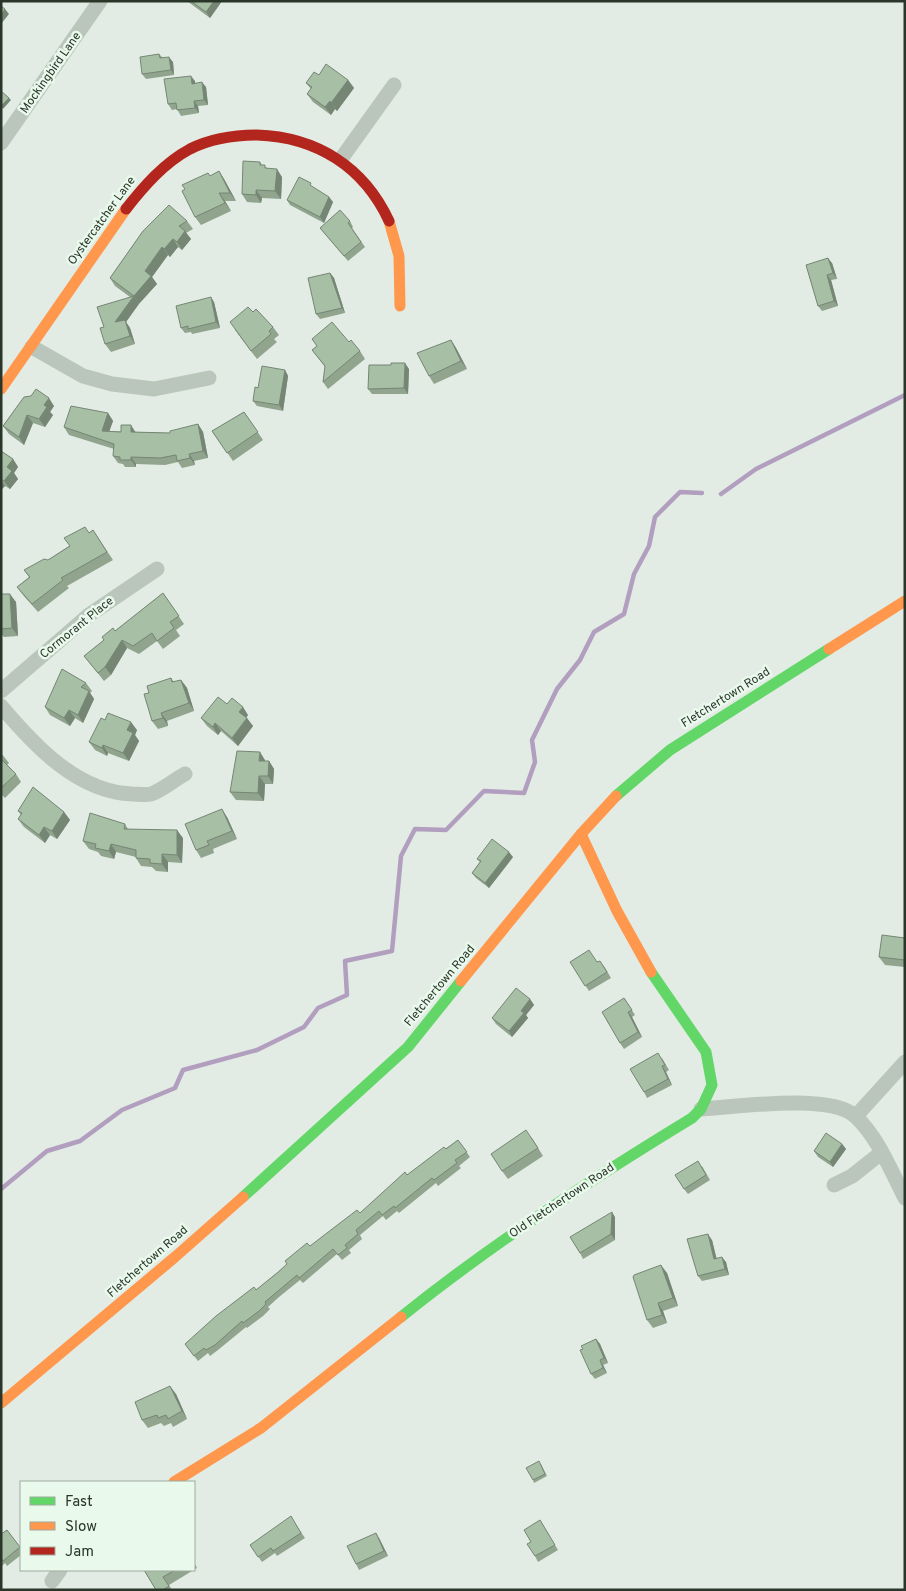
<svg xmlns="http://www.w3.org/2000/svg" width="906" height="1591" font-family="Overpass,sans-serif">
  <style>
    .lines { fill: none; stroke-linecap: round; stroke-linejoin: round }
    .stream { stroke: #b29ebe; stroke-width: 4.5 }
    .street { stroke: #bac6bb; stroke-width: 15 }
    .fast { stroke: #63d668; stroke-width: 11 }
    .slow { stroke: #ff974d; stroke-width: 11 }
    .jam { stroke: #b3261e; stroke-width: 11 }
    .wall { fill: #90a48e }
    .shaded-wall { fill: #758674 }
    .building { fill: #a7bfa5; stroke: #758674 }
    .labels { text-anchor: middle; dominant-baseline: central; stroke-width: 5; stroke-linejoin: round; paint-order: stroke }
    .street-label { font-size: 12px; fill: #2a3629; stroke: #e9f9ec }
  </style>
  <rect width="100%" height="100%" fill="#e2ece4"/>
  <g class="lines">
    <g class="stream">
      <path d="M721,494L756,469L905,395"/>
      <path d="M1,1189L47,1151L80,1141L122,1110L175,1088L183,1070L257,1050L304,1027L318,1008L347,995L345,961L392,951L401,856L415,829L446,830L484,791L524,793L535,762L532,740L557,689L580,660L594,632L624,614L634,574L649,546L655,517L680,492L702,493"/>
    </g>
    <g class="street">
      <path d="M1,143L100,1"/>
      <path d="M341,159L394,85"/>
      <path d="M32,347L83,376L112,384L154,389L209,378"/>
      <path d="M1,691L89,615L157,569"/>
      <path d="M1,706C34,745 77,792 132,794C138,794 146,795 151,794C162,790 174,780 185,774"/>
      <path d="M701,1109C737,1107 830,1093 855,1116C878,1137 891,1171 905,1198"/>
      <path d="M856,1116L905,1062"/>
      <path d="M834,1185L852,1176L881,1153"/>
      <path d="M52,1581L60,1570"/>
    </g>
    <g class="fast">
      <path d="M616,796L670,750L829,649"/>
      <path d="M243,1197L408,1047L461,981"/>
      <path d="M401,1317C493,1243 592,1179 692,1118L701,1109L712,1085L706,1052L651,972"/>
    </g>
    <g class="slow">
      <path d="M389,221L399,256L400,306"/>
      <path d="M1,389L126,209"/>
      <path d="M829,649L905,601"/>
      <path d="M581,834L617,911L651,972"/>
      <path d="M461,981L581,834L616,796"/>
      <path d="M1,1403L175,1257L243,1197"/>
      <path d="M174,1482L261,1428L401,1317"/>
    </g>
    <path class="jam" d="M126,209C144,186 164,163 190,149C210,139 234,135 257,135C317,137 364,167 389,221"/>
  </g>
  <g class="wall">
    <path d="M187,1H222L210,18Z"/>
    <path d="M159,54L162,57L173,62L174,75L146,79L142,74Z"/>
    <path d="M319,75L348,80L354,88L337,111L335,109L331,115L313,102L307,94L311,89L306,83Z"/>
    <path d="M195,81V83L206,87L208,105L198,106L199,113L181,116L177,109L172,110L168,104Z"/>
    <path d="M260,162L262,165L282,177L281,199L262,198L261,203L247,202L242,194Z"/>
    <path d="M219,171L224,179L236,201H225L231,211L201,225L195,217Z"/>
    <path d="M329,197L333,202L324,223L290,205L287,200Z"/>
    <path d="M187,221L193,229L186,233L191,239L182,250L178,247L170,257L168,255L152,277L157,284L139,303L126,322L130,328L135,344L111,352L105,344L104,327L130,297L115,286L110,278L143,231Z"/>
    <path d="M350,221L353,227L352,228L365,247L348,261L320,228Z"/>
    <path d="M832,263L837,279L831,280L838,306L822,311L818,306L806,265Z"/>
    <path d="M330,273L334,278L345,313L320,319L316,314Z"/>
    <path d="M214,302L220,328L192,334L191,332L185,333L181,328Z"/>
    <path d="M253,312L273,327L279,335L274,339L277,342L257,359L235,330Z"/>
    <path d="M312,339L349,342L360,351L365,359L328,389L323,382L325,367L312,350L317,346Z"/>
    <path d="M451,340L456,348L467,369L434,384L429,376Z"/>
    <path d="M409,369L408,394H372L368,389Z"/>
    <path d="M285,370L288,376L283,411L257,406L253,401L258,388Z"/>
    <path d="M24,397L54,406L50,412L53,415L45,427L33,423L24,445L9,434L3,426Z"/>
    <path d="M244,412L263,440L233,461L212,431Z"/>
    <path d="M108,413L113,421L109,431L170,433L198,424L203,432L208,458L194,461L195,465L182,468L178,462L165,465L136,464V467H125L123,464L118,463L113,456L114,449L69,435L64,427Z"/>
    <path d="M1,451L13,459L18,467L14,473L18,479L10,489L5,486L1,490Z"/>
    <path d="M93,530L113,560L67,586L69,588L38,612L23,595L17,587L29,577L24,570L48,560Z"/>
    <path d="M163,593L184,624L176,630L180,636L163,649L157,641L139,654L127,648L111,675L104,681L84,656Z"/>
    <path d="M1,594L16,602L18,636L4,637L1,634Z"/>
    <path d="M171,678L174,682L181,680L187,688L194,711L167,721L168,726L158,729L152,721L149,693Z"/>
    <path d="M86,683L92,691L90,693L94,699L83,723L75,718L70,726L50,715L45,707Z"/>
    <path d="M227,704L248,715L246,718L253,726L238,746L221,731L218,735L207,726L201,718Z"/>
    <path d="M105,720L137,730L135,735L139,741L129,761L108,753L107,756L95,750L89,742Z"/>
    <path d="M1,753L9,763L7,765L16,774L21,782L5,798L1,794Z"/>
    <path d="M265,760V761H269L274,769L273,784H265L264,801L236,800L230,792Z"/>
    <path d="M18,811L64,812L70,820L57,839L50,835L45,843L24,827L18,819L21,815Z"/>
    <path d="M227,817L237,839L213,849L214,853L201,858L196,850Z"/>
    <path d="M125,824L128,829L183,838L182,863L168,862V872L156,871L152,867L141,866L136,858V857L116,852L114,859L101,856L98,852L89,849L83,841Z"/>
    <path d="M513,857L489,888L476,878L472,873L480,862L477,859Z"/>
    <path d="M905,938V967L885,965L879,957Z"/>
    <path d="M570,962H597L604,966L611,978L589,991Z"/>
    <path d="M624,998L635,1015L632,1017L642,1037L624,1049L620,1043Z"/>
    <path d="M530,999L534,1005L526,1015L528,1018L512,1037L496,1024L492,1018Z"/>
    <path d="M662,1058L669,1070L666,1072L672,1085L647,1098L644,1092Z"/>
    <path d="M532,1138L543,1156L508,1179L502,1171Z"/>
    <path d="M458,1140L470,1157L459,1166L461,1168L438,1186L436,1183L399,1213L397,1211L386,1220L383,1216L360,1235L362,1239L349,1250L351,1253L342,1260L337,1254L303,1283L300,1280L279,1297L268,1307L270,1309L263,1316L247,1328L246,1327L218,1350L210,1356L208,1353L198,1361L185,1344L256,1290L310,1246L360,1213L407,1175Z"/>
    <path d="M842,1144L846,1149L833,1167L818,1157L814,1151Z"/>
    <path d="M702,1166L710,1180L688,1194L684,1189Z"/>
    <path d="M615,1217V1240L583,1259L580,1253Z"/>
    <path d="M712,1240L716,1258L726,1262L729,1275L702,1281L698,1276Z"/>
    <path d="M667,1273L678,1306L663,1311L667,1323L653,1328L647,1320Z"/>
    <path d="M596,1339L600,1344L608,1363L603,1365L607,1373L595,1379L591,1374L583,1349Z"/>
    <path d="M176,1394L187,1419L173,1427L171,1423L164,1426L161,1423L148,1428L142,1420Z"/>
    <path d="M541,1464L547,1476L534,1483L533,1480Z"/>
    <path d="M540,1520L558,1550L538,1562L535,1556L531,1542Z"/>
    <path d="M294,1522L305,1538L277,1556L275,1553L262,1562L250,1545Z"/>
    <path d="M7,1530L21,1549V1555L7,1566L5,1563L2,1566L1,1534Z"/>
    <path d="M379,1538L388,1556L359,1570L356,1564Z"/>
    <path d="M194,1562L197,1568L169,1585L172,1590H156L144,1570H194Z"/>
  </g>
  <g class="shaded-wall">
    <path d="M214,1H222L210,18L206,12Z"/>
    <path d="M5,9L9,14L1,24V14Z"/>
    <path d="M169,57L173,62L174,75L171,70Z"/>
    <path d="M191,76L195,81L196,89L192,84Z"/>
    <path d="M348,80L354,88L337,111L331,103Z"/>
    <path d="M202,82L206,87L208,105L204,100Z"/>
    <path d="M9,98L11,100L3,109L1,106Z"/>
    <path d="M194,101L198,106L199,113L195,108Z"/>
    <path d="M330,101L335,109L331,115L325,107Z"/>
    <path d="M277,169L282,177L281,199L275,191Z"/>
    <path d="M219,171L224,179L236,201L230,193Z"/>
    <path d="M256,190L262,198L261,203L256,195Z"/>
    <path d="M219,193L225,201L231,211L225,203Z"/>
    <path d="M329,197L333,202L324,223L320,217Z"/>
    <path d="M185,231L191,239L182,250L177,242Z"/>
    <path d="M173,239L178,247L170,257L164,249Z"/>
    <path d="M162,247L168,255L152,277L157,284L139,304L134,296L145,271Z"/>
    <path d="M828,258L832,263L837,279L833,273Z"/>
    <path d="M330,273L334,278L345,313L342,308Z"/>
    <path d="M827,275L831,280L838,306L834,301Z"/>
    <path d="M134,296L139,304L126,322L130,328L135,344L130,336L115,322Z"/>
    <path d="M211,297L214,302L220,328L216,322Z"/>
    <path d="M451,340L456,348L467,369L461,361Z"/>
    <path d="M405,363L409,369L408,394L404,388Z"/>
    <path d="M285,370L288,376L283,411L279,405Z"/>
    <path d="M49,398L54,406L50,412L53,415L45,427L39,419L44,405Z"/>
    <path d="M108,413L113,421L107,438L102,431Z"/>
    <path d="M27,415L33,423L24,445L19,437Z"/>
    <path d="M198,424L203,432L208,458L203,451Z"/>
    <path d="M131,425L136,433L131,432Z"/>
    <path d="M189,454L194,461L195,465L190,458Z"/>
    <path d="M131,457L136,464V467L131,460Z"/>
    <path d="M13,459L18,467L14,473L18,479L10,489L4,481L7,467Z"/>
    <path d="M1,480L5,486L1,490Z"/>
    <path d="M10,594L16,602L18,636L12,628Z"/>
    <path d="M122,640L127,648L111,675L105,667Z"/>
    <path d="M181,680L187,688L194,711L189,703Z"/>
    <path d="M89,691L94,699L83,723L78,715Z"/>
    <path d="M243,707L248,715L244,720L239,712Z"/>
    <path d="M69,710L75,718L70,726L64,718Z"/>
    <path d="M161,713L167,721L168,726L163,718Z"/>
    <path d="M247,718L253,726L238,746L232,738Z"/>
    <path d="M131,722L137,730L135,735L139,741L129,761L123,753L127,730Z"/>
    <path d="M215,723L221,731L218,735L213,727Z"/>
    <path d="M103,745L108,753L107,756L102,748Z"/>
    <path d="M260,752L265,760V769L259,761Z"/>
    <path d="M269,761L274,769L273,784L268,776Z"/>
    <path d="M259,776L265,784L264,801L258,793Z"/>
    <path d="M222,809L227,817L237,839L232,831Z"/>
    <path d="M64,812L70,820L57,839L52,831Z"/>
    <path d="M44,827L50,835L45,843L39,835Z"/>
    <path d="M177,830L183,838L182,863L177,855Z"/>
    <path d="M111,844L116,852L114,859L109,851Z"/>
    <path d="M509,852L513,857L489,888L485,883Z"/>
    <path d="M162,854L168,862V872L162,864Z"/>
    <path d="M530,999L534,1005L526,1015L528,1018L512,1037L509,1031L521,1011Z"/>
    <path d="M628,1012L632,1017L642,1037L638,1032Z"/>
    <path d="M662,1066L666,1072L672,1085L668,1079Z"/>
    <path d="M842,1144L846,1149L833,1167L830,1162Z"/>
    <path d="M612,1212L615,1217V1240L611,1234Z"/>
    <path d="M708,1234L712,1240L718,1264L714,1259Z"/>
    <path d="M722,1257L726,1262L729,1275L725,1269Z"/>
    <path d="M661,1265L667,1273L678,1306L673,1298Z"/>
    <path d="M658,1303L663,1311L667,1323L662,1315Z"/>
    <path d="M596,1339L600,1344L608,1363L604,1358Z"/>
    <path d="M600,1360L603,1365L607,1373L603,1368Z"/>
    <path d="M170,1386L176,1394L187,1419L182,1411Z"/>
    <path d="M376,1533L379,1538L388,1556L384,1551Z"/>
  </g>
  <g class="building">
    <path d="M191,1H214L206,12Z"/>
    <path d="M1,6L5,9L1,14Z"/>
    <path d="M159,54L160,58L169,57L171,70L142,74L140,57Z"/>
    <path d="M326,64L348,80L331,103L330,101L325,107L307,94L312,87L306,83L314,72L319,75Z"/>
    <path d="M191,76L192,84L202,82L204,100L194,101L195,108L177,110L176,103L168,104L164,79Z"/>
    <path d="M1,91L9,98L1,106Z"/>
    <path d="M243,161L260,162V165H265V168L277,169L275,191L256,190V195L242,194Z"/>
    <path d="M219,171L230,193H219L225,203L195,217L182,191L185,189L182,185L208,173L210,176Z"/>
    <path d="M299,177L311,183L310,185L329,197L320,217L287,200Z"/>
    <path d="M169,205L187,221L179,226L185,231L177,242L173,239L164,249L162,247L145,271L151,276L134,296L110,278L143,231Z"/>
    <path d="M340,210L350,221L348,223L361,242L344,256L320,228Z"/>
    <path d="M828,258L833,273L827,275L834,301L818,306L806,265Z"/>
    <path d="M330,273L342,308L316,314L308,278Z"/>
    <path d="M134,296L115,322L125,320L130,336L105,344L100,328L104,327L97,307Z"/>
    <path d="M211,297L216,322L188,329V326L181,328L176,306Z"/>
    <path d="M248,307L253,312L256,309L273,327L269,331L271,334L251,351L230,322Z"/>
    <path d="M332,322L349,342L351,340L360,351L323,382L325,366L312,350L317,346L312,339Z"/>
    <path d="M451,340L461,361L429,376L417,353Z"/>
    <path d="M391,363H405L404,388L368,389L369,365H391Z"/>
    <path d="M262,366L285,370L279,405L253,401L255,387L258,388Z"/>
    <path d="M36,389L49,398L44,405L47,407L39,419L27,415L19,437L3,426L24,397L31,396Z"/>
    <path d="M71,406L108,413L102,431L121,432V425H131V432L170,433V431L198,424L203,451L189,454L190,458L177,461L176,455L160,458L131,457V460H120V457L113,456L114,444L64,427Z"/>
    <path d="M244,412L258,432L227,453L212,431Z"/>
    <path d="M1,451L13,459L7,467L12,471L4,481L1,479Z"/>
    <path d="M85,527L89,533L93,530L107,552L61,578L63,580L32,604L17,587L30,577L24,570L44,559L48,560L70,546L64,538Z"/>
    <path d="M163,593L179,616L170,622L174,628L157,641L152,633L133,646L122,640L105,667L98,673L84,656L104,640L102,637L113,628L115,631Z"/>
    <path d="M1,594H10L12,628L1,629Z"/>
    <path d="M62,669L86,683L81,687L89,691L78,715L69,710L64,718L45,707Z"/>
    <path d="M171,678L172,682L181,680L189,703L161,713L163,718L152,721L144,694L149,693L147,686Z"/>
    <path d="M218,697L227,704L232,698L243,707L239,712L247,718L232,738L215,723L213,727L201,718Z"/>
    <path d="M108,713L131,722L127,730L133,733L123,753L103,745L102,748L89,742L101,718L105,720Z"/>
    <path d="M237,751L260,752L259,761H269L268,776H259L258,793L230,792Z"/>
    <path d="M1,759L16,774L1,788Z"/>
    <path d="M33,787L64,812L52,831L44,827L39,835L18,819L22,813L18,811Z"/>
    <path d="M222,809L232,831L207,841L209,845L196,850L185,824Z"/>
    <path d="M90,813L125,824L124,829L177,830V855L162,854V864L150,863V859L136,858V850L111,844L109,851L95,848L96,844L83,841Z"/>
    <path d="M492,839L509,852L485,883L472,873L481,861L477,859Z"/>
    <path d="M882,935L905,938V960L879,957Z"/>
    <path d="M589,950L597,962L600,961L607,972L585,986L570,962Z"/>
    <path d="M516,988L530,999L521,1011L524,1013L509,1031L492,1018Z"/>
    <path d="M624,998L632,1010L628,1012L638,1032L620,1043L602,1012Z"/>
    <path d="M658,1053L665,1065L662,1066L668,1079L644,1092L630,1069Z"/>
    <path d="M526,1130L538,1148L502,1171L491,1154Z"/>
    <path d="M826,1133L842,1144L830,1162L814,1151Z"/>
    <path d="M458,1140L467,1152L455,1160L457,1163L434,1180L432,1178L395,1208L394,1206L382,1215L379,1211L356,1230L358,1234L345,1245L347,1248L338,1255L333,1249L299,1278L297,1275L265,1302L266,1304L259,1311L243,1323L242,1321L215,1345L206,1350L204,1348L194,1356L185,1344L216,1316L254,1287L256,1290L277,1273L287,1264L285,1261L307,1243L310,1246L357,1210L360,1213L405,1172L407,1175L444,1147L446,1149Z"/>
    <path d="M698,1161L706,1175L684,1189L675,1175Z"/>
    <path d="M612,1212L611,1234L580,1253L570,1237Z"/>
    <path d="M708,1234L714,1259L722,1257L725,1269L698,1276L687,1239Z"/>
    <path d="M661,1265L673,1298L658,1303L662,1315L647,1320L633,1277L634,1275Z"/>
    <path d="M596,1339L604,1358L600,1360L603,1368L591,1374L580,1350L583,1349L581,1346Z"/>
    <path d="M170,1386L182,1411L168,1419L166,1415L158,1418L157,1415L142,1420L135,1402Z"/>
    <path d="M539,1461L545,1474L533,1480L526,1468Z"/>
    <path d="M291,1516L301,1533L273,1551L271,1548L258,1557L250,1545Z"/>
    <path d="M540,1520L555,1545L535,1556L527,1544L531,1542L524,1530Z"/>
    <path d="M7,1530L20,1547L3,1561L1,1558V1534Z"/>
    <path d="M376,1533L384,1551L356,1564L347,1546Z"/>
    <path d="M144,1570H175L163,1577L169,1586L163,1590H156Z"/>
  </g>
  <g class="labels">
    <g class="street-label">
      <text transform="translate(51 73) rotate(-55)">Mockingbird Lane</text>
      <text transform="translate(102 221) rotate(-54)">Oystercatcher Lane</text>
      <text transform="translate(77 628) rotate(-39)">Cormorant Place</text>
      <text transform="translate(726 698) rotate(-32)">Fletchertown Road</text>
      <text transform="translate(440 986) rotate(-50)">Fletchertown Road</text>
      <text transform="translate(562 1201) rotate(-34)">Old Fletchertown Road</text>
      <text transform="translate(148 1262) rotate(-41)">Fletchertown Road</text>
    </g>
  </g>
  <rect width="906" height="1591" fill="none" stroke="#2a3629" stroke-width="5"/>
  <rect x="20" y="1481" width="175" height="90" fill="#e9f9ec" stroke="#9dab9e"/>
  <rect x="30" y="1497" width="25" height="8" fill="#63d668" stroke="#9dab9e"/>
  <text x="65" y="1506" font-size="15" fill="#2a3629">Fast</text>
  <rect x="30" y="1522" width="25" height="8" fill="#ff974d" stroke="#9dab9e"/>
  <text x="65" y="1531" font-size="15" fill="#2a3629">Slow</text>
  <rect x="30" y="1547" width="25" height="8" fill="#b3261e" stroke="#9dab9e"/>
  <text x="65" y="1556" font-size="15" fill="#2a3629">Jam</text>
</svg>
